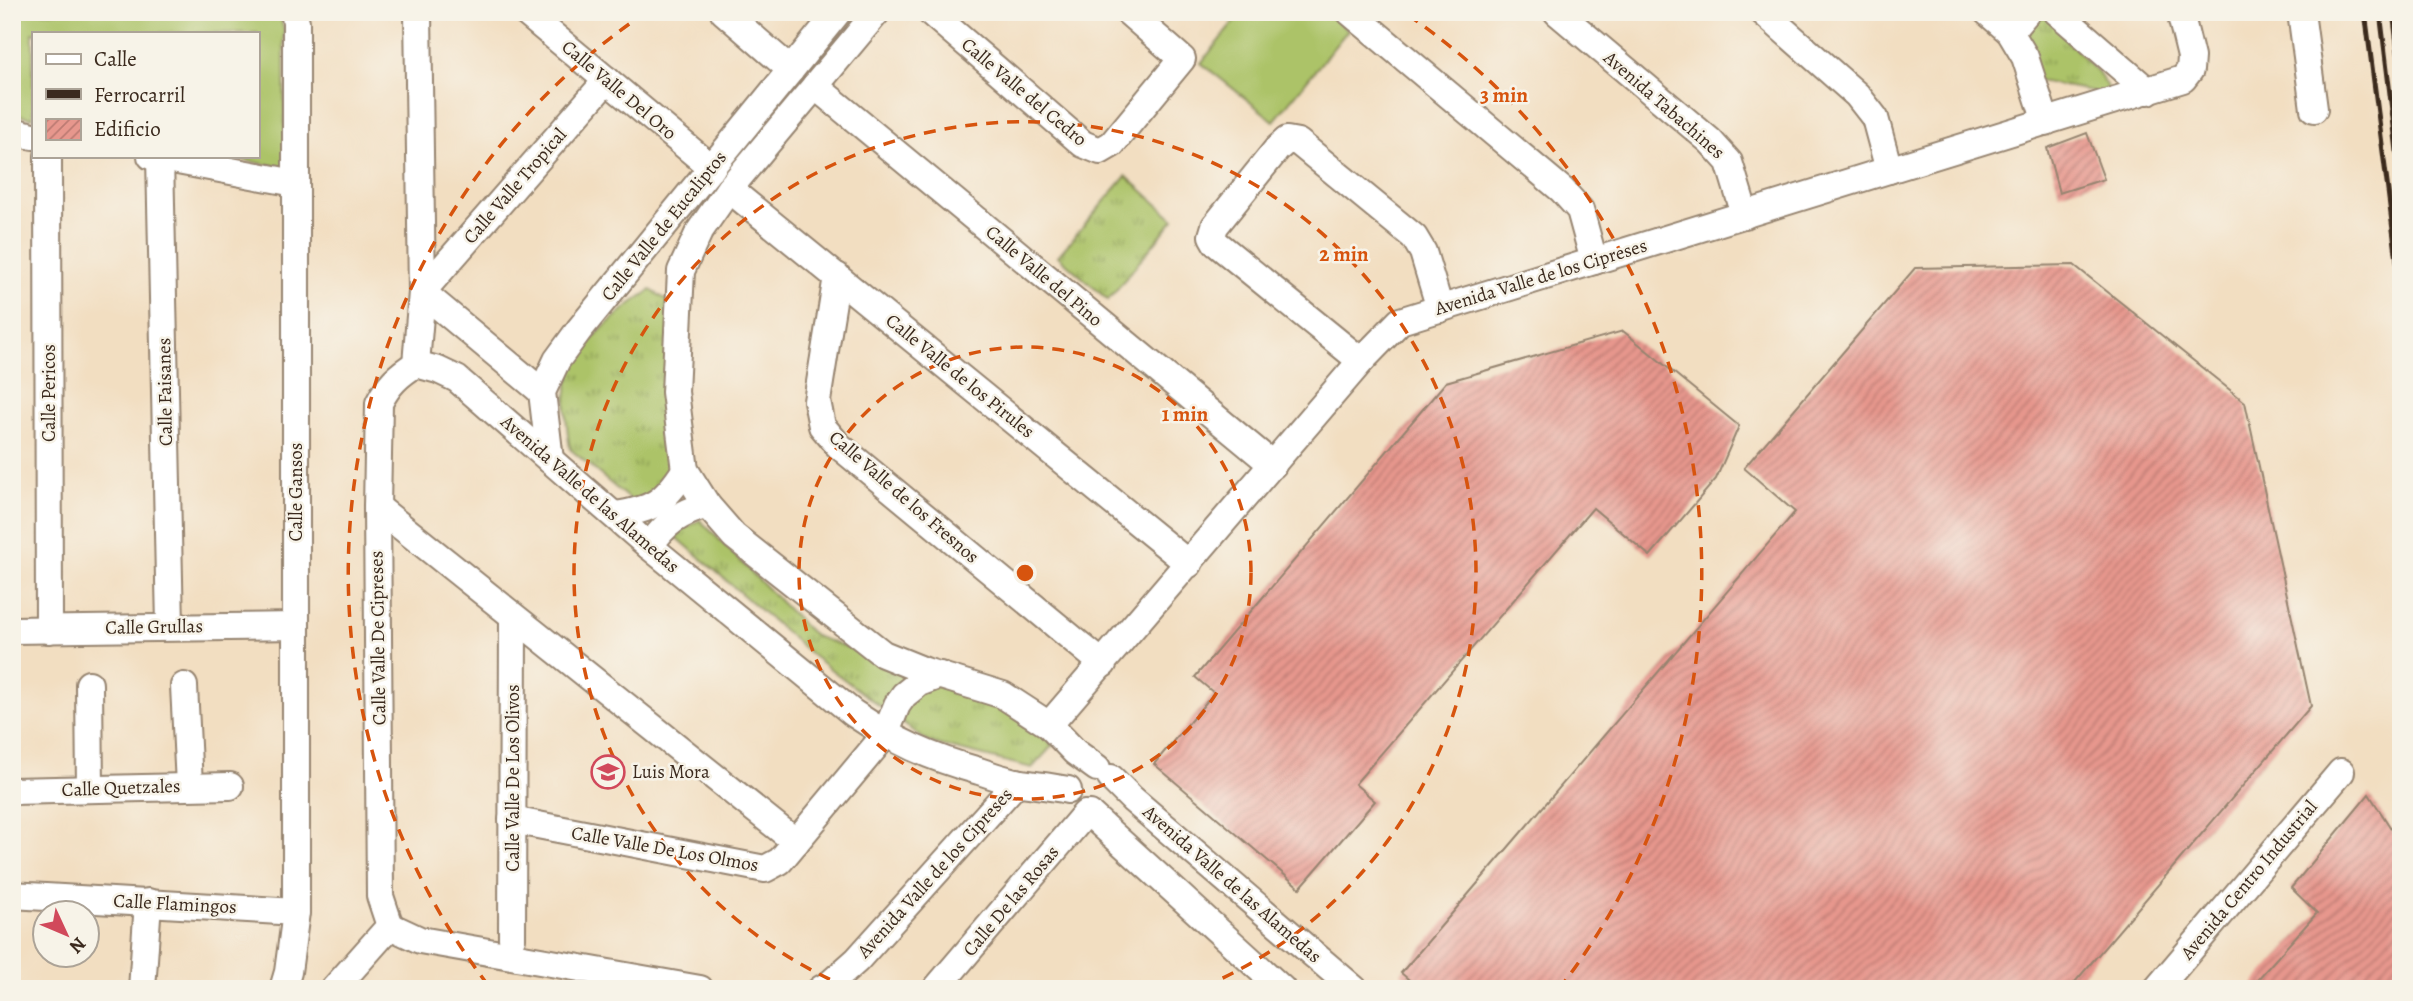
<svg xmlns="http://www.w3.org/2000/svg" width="2413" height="1001" font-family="Alegreya,serif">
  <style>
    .grass { fill: url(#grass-tufts); stroke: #747643; stroke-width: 2 }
    .pitch { fill: #acc368; stroke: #747643; stroke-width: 2 }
    .building { fill: url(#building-hatch) }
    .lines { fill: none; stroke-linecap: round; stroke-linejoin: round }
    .minor-casing { stroke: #968470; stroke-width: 30 }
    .minor { stroke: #fff; stroke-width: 26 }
    .rail { stroke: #3b2a1e; stroke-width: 5 }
    .ring { fill: none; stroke: #d7540e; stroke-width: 3.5; stroke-dasharray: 12 9 }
    .labels { text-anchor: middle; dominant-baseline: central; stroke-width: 5; stroke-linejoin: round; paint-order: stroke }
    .street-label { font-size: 19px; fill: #3b2a1e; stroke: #f7f3e8 }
    .poi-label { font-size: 19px; fill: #3b2a1e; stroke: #f7f3e8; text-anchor: start }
    .centre { fill: #d7540e; stroke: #f7f3e8; stroke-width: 3.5 }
    .ring-label { font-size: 21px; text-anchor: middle; font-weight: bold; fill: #d7540e; stroke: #f7f3e8; stroke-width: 5; stroke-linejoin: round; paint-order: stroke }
  </style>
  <defs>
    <pattern id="grass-tufts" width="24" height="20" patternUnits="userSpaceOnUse" patternTransform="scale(1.75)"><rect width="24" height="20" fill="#acc368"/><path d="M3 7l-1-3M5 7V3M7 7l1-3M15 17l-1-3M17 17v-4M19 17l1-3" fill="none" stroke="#8d9f55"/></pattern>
    <pattern id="building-hatch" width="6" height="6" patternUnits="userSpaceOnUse" patternTransform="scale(1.75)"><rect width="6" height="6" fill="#e7978d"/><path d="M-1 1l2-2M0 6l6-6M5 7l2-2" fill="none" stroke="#bc7b73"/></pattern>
  </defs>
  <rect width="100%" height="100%" fill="#f7f3e8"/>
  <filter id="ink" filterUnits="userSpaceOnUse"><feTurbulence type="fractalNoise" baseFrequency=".0143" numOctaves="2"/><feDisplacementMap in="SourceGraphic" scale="14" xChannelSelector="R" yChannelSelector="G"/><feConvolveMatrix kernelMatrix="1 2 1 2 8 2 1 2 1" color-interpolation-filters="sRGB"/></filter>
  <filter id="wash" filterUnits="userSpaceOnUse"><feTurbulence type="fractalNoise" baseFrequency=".00686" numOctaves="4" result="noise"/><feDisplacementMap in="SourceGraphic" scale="28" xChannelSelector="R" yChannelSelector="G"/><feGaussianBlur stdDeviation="1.57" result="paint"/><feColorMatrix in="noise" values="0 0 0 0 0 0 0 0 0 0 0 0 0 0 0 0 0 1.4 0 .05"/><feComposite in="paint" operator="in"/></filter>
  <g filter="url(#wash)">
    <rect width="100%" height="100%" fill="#f2dec1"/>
    <g class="grass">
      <path d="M2047,17L2099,74L2112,95L2038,81L2024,24Z"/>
      <path d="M1126,176L1174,219L1108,300L1058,256Z"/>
      <path d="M651,290L668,301L676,478L635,504L570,449C566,424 562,392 573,367C586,339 625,306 651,290Z"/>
      <path d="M700,520L814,636L978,692L1019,717L1053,745L1032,768L928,742L813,656L674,535Z"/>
    </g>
    <g class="pitch">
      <path d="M12,12H279L284,30L285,168L222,156H257V33H33V118L12,114Z"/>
      <path d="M1242,12H1326L1348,30L1274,121L1201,63Z"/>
    </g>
    <g id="blocks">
      <g class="building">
        <path d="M2087,133L2104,179L2059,193L2047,148Z"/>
        <path d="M2074,265L2245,402L2311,706L2069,989H1420L1401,973L1795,512L1744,468L1915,268Z"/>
        <path d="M1623,331L1739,426L1716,479L1650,556L1593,508L1355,784L1375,801L1300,888L1154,764L1214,693L1195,677L1446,382Z"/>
        <path d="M2369,794L2401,844V989H2249L2317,913L2291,888Z"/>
      </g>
    </g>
  </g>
  <g filter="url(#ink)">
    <use href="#blocks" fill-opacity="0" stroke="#968470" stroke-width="2"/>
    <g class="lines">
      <defs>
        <g id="minor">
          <path d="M525,12L712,168"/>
          <path d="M724,12L791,70"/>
          <path d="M877,12L729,189L699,232L681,271L675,392L685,470L707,505L734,536L883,654L925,671L1003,695L1049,725L1075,752L1097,768"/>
          <path d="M930,12L1083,144L1100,151L1112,144L1182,59L1128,12"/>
          <path d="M1350,12L1562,190L1580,210L1594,261"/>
          <path d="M1557,12L1710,141L1729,162L1745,215"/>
          <path d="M1763,12L1857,95L1875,118L1889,170"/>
          <path d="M1987,12L2010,32L2025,57L2046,122"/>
          <path d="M2057,12L2148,91"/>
          <path d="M2301,12L2314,109"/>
          <path d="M2010,32L2027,12"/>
          <path d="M815,86L1273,465"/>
          <path d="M12,131L33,136"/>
          <path d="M48,156L49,630"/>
          <path d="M151,156L295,183"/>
          <path d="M160,157L170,626"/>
          <path d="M729,189L1189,564"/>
          <path d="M837,276L817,401L822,426L838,445L1103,664"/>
          <path d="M1361,361L1216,243L1212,236L1215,226L1277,149L1287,140L1298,142L1414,237L1423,252L1440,309"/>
          <path d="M416,364L438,370L457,379L649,546L853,713C896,742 929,757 979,771C990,775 1003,779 1015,782C1032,785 1050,786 1068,790"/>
          <path d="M416,364L422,292L418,12"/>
          <path d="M542,392L422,292L607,80"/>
          <path d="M550,460L542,392L557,360L579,330L838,12"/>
          <path d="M377,507L796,842"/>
          <path d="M615,515C652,510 664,503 685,470"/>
          <path d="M649,546C667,522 678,514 707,505"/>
          <path d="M12,630L296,626"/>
          <path d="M89,684L90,789"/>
          <path d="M184,686L189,785"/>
          <path d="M1049,725L1361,361L1400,321L2183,79L2190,70L2191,57L2180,12"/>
          <path d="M1111,778L1132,799L1354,989"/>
          <path d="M12,791L230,786"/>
          <path d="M1090,814L1282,989"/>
          <path d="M512,820L765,869L780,861L885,735L897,705L904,695L919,683L940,675"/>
          <path d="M12,895L296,912"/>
          <path d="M390,926L380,896L377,507L379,403C388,385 398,375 416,364"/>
          <path d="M390,926L420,940L700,989"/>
          <path d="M512,938L513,618"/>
          <path d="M142,989L148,902"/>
          <path d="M283,989L288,972L296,912V22L294,12"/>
          <path d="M334,989L390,926"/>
          <path d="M821,989L830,984L857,960L1017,782"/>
          <path d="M936,989L1085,814"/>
          <path d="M2157,989L2341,772"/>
        </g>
      </defs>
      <use href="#minor" class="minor-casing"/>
      <use href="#minor" class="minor"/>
      <g class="rail">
        <path d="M2365,12L2401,292"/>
        <path d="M2380,12L2401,184"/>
        <path d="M2393,12L2401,75"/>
      </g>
    </g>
  </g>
  <g class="ring">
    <circle cx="1025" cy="573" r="226"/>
    <path d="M849 988A451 451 0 1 1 1201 988"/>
    <path d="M488 985A677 677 0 0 1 642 15M1408 15A677 677 0 0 1 1562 985"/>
  </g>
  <defs>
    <symbol id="school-ring" viewBox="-11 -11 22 22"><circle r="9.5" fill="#f7f3e8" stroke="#d1495b" stroke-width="1.5"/><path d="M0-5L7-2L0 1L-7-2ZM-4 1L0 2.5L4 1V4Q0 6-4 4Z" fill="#d1495b"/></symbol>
  </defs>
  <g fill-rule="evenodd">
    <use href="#school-ring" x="589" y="753" width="38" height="38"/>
  </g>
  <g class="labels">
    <g class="street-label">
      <text transform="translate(619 90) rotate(40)">Calle Valle Del Oro</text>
      <text transform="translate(1024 92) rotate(40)">Calle Valle del Cedro</text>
      <text transform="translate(1664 105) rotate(41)">Avenida Tabachines</text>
      <text transform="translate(515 186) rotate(-49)">Calle Valle Tropical</text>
      <text transform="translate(664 226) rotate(-51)">Calle Valle de Eucaliptos</text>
      <text transform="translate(1044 276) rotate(40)">Calle Valle del Pino</text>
      <text transform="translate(1541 277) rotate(-17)">Avenida Valle de los Cipreses</text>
      <text transform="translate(960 376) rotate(39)">Calle Valle de los Pirules</text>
      <text transform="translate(165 392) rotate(-91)">Calle Faisanes</text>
      <text transform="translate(49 393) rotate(-90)">Calle Pericos</text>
      <text transform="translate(296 492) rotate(-90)">Calle Gansos</text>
      <text transform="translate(590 494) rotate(41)">Avenida Valle de las Alamedas</text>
      <text transform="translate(904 497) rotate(41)">Calle Valle de los Fresnos</text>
      <text transform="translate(154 627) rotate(-1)">Calle Grullas</text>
      <text transform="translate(378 638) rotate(-91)">Calle Valle De Cipreses</text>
      <text transform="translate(513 778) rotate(-90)">Calle Valle De Los Olivos</text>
      <text transform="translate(121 788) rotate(-2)">Calle Quetzales</text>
      <text transform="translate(665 849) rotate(10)">Calle Valle De Los Olmos</text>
      <text transform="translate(935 873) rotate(-48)">Avenida Valle de los Cipreses</text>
      <text transform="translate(2249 880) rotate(-50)">Avenida Centro Industrial</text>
      <text transform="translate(1232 884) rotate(41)">Avenida Valle de las Alamedas</text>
      <text transform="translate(1011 901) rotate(-50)">Calle De las Rosas</text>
      <text transform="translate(175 904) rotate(3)">Calle Flamingos</text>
    </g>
    <g class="poi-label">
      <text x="632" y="772">Luis Mora</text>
    </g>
  </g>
  <circle cx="1025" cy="573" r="10" class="centre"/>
  <g class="ring-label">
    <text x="1504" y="102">3 min</text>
    <text x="1344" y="261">2 min</text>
    <text x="1185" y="421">1 min</text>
  </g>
  <rect width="2413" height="1001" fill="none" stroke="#f7f3e8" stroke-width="42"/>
  <rect x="32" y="32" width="228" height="126" fill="#f7f3e8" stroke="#aca397" stroke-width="2"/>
  <rect x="46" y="54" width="35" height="10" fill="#ffffff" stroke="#aca397" stroke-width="2"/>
  <text x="94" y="66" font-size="21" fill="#3b2a1e">Calle</text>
  <rect x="46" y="89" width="35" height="10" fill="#3b2a1e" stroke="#aca397" stroke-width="2"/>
  <text x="94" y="102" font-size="21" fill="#3b2a1e">Ferrocarril</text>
  <rect x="46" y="119" width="35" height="21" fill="url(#building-hatch)" stroke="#aca397" stroke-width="2"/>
  <text x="94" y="136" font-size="21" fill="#3b2a1e">Edificio</text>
  <g transform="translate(66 934) rotate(134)"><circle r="33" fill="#f7f3e8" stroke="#aca397" stroke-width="2"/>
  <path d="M0-5L12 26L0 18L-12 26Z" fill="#d1495b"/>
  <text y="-10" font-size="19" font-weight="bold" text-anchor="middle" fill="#3b2a1e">N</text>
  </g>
</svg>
